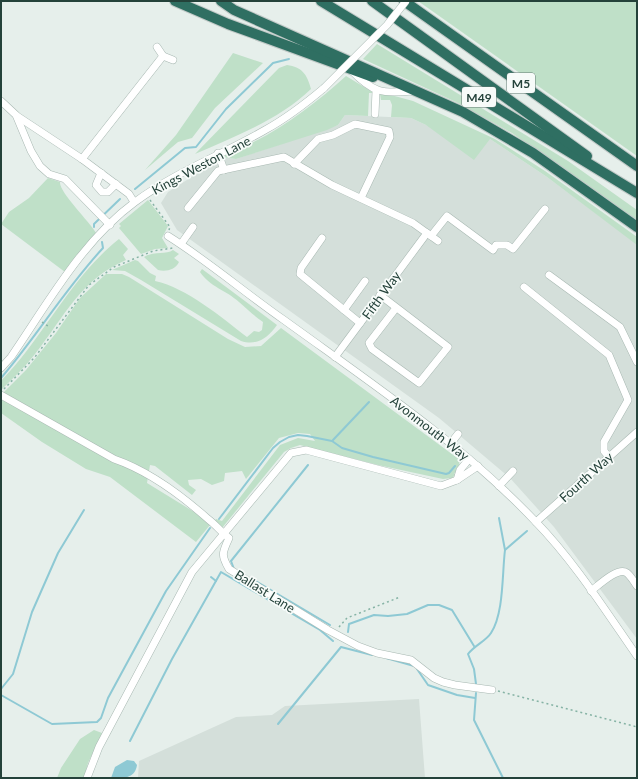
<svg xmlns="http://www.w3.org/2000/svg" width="638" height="779" font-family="Lato,sans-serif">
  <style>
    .built { fill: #d4dfda }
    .green { fill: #bfe0c8 }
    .water { fill: #8ec9d4 }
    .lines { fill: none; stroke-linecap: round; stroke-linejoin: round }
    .stream { stroke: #8ec9d4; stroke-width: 2 }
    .minor-casing { stroke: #a8b8b2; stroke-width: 8 }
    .highway-casing { stroke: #c2cac8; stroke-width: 12 }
    .path { stroke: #86b3a5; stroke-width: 1.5; stroke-dasharray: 2 3; stroke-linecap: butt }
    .minor { stroke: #fff; stroke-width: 7 }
    .highway { stroke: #2f6f62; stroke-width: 10 }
    .minor-bridge-casing { stroke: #a8b8b2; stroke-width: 8; stroke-linecap: butt }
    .minor-bridge { stroke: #fff; stroke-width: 7 }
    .labels { text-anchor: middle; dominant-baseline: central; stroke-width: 3.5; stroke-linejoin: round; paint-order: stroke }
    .shield { fill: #f7fbf9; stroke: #637a73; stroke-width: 1 }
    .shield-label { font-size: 12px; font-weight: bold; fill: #24423a }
    .street-label { font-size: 13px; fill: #24423a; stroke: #f7fbf9 }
  </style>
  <rect width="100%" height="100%" fill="#e6efeb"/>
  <g class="built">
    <path d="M345,115L411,118L426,125L490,139L547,177L637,244V639L554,527L510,478L439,418L177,230L161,203L168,192L223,157L236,159L338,125Z"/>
    <path d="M419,699L425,778H138L139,761L236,717L272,715L285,706Z"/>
  </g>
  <g class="green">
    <path d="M418,1H637V156Z"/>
    <path d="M377,44L568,161L637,210V221L512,133L456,102L363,59Z"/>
    <path d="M233,53L263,63L215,108L192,138L178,142L145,170L176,135Z"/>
    <path d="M287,65C302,67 307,74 311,89C279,120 235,136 195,154L279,68Z"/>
    <path d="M346,76L374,93H369L368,116L345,115L338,125L327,130L236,159L223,157L224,154C267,141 313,106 346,76Z"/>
    <path d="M380,94L391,95L413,101L495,139L545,171L637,237V245L547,177L490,139L474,160L426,125L411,118L391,117L392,105L390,100H381Z"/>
    <path d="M48,178L60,182C59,192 89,221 96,233L65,272L1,224L9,212L29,198Z"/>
    <path d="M148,200L168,226L162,238L168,248L155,249L141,254L119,228L121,226L119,224Z"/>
    <path d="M119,239L128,249L123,255L126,260C80,280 65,316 35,354C25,367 13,378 1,390V381C44,337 70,278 119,239Z"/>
    <path d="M173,250L179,254L174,258L179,262C175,270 166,272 158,270L144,257C153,251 166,255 173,250Z"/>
    <path d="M135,260L138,261L150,273L156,276L155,281C187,288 221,317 247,337L254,331L259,332L262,330L263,322C254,316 247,309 239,302C226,290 210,287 200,272L202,269L277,325C268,338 257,346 241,341L141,280L125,271L112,270Z"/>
    <path d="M106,274H122L129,277L228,339L245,347L261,346L281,328L460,460L458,469L454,474L455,475L452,478L443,479L378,465L300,445L291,448L284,452L222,528L215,521L216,519L222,521L280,445L298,438L315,441L310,434L298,433L279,438L246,479L242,471L225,473L224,481L212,485L201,479L188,480L189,485L196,490L192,495L155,466L150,465L147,483L204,518L210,525L196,542L110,477L86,469L42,442L1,413V395L26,370L56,333L80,298Z"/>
    <path d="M94,730L102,733L88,763L84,778H57L61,768L80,739Z"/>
  </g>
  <path class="water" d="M127,760L134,761L137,765C135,779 123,778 111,778L115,767Z"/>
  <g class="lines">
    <g class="stream">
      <path d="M135,189L185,148L196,147L226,109L269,67L273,63L289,59"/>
      <path d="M94,227V224L120,199"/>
      <path d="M1,378C37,336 65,289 103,248L102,242"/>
      <path d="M333,440L369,402"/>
      <path d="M499,518L505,550"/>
      <path d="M219,519L273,448L280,442L289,437L298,435L307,436L332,441L342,448L373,457L446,474L449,473L455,466"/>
      <path d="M234,569L231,561L308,465"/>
      <path d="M211,577L216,581"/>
      <path d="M254,580L330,625"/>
      <path d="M348,632L349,624L374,615L388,616L407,614L428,605H439L452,610L474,646"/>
      <path d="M386,658L414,666"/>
      <path d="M417,669L428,685L457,695L475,698"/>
      <path d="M476,684L474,669L468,654C475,645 486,641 491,633C504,613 502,574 505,550L527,531"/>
      <path d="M1,689L13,674L32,612L58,553L84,510"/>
      <path d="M476,693L474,720L503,778"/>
      <path d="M1,695L52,724L97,722L101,718L108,698L166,591L210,528"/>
      <path d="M278,724L341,647L372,655"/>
      <path d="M130,741L172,659L221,572L320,630L333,641"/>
    </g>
    <defs>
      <g id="minor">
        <path d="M157,47L163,56L173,60"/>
        <path d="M351,70C373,93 382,94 413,91"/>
        <path d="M1,101L16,115L31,151L40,166L49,174L65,179L110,225"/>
        <path d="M375,114L376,91"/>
        <path d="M17,116L82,159L129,194L134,202"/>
        <path d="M218,153L224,170"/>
        <path d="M82,159L163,56"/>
        <path d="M294,164L318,139L333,135L355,124L389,131L390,137L361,198"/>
        <path d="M101,173L96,185L102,192H108L116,184"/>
        <path d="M188,208L218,171L284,157L332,185L413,223L438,241"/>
        <path d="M168,236C208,261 245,293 284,320C371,383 461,443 535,521C574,561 605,610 637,656"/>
        <path d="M431,236L447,216L493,250L496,245H507L513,249L545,209"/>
        <path d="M322,238L301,268L300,274L360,323"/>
        <path d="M181,244L193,227"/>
        <path d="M549,275L620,327L637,362"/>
        <path d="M524,287L609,355L628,400L604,442V451L609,457"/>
        <path d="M380,295L448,347L419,383L372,349L369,343L396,308"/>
        <path d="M344,310L365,281"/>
        <path d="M335,357L427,233"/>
        <path d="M1,368L11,357C48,303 82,241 135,202C177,171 222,155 265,130C287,118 305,104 324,88"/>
        <path d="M1,395L114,459C149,471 181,495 208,519C216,525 221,532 229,538C222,553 221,555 229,569L328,630L358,646L377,653L411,660L434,678L443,682L455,685L492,690"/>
        <path d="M451,443L458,434"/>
        <path d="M469,459L460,470L457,480L478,466"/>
        <path d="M499,486L513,471"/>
        <path d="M536,522L637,432"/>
        <path d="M591,591C598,586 618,566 627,573C631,576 634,582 637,586"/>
        <path d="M87,778L99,747L192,572L291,453L306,450L441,486L457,480"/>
      </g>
      <g id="highway">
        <path d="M175,1L228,24L373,77"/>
        <path d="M221,1L234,10L463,112L533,153L637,227"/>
        <path d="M321,1L637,193"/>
        <path d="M372,1L587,156"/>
        <path d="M404,1L637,166"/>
      </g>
    </defs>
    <use href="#minor" class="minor-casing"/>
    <use href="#highway" class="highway-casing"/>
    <g class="path">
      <path d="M150,200L170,227L169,230"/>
      <path d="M42,322L48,326"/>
      <path d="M4,389L35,357L89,285L114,267L153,251L173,248"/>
      <path d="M339,627L347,618L400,597"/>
      <path d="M498,691L637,727"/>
    </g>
    <use href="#minor" class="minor"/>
    <use href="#highway" class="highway"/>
    <defs>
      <path id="minor-bridge" d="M324,88L387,25L406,1"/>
    </defs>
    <use href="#minor-bridge" class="minor-bridge-casing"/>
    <use href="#minor-bridge" class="minor-bridge"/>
  </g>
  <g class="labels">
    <g class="shield">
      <rect x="507" y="73" width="28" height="20" rx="3"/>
      <rect x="462" y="87" width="34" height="20" rx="3"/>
    </g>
    <g class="shield-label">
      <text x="521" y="83">M5</text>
      <text x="479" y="97">M49</text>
    </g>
    <g class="street-label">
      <text transform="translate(201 165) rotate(-28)">Kings Weston Lane</text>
      <text transform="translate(381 295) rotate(-54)">Fifth Way</text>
      <text transform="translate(430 428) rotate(38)">Avonmouth Way</text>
      <text transform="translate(586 477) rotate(-42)">Fourth Way</text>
      <text transform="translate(265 591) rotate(32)">Ballast Lane</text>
    </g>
  </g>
  <rect width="638" height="779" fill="none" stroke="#24423a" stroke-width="4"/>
</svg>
